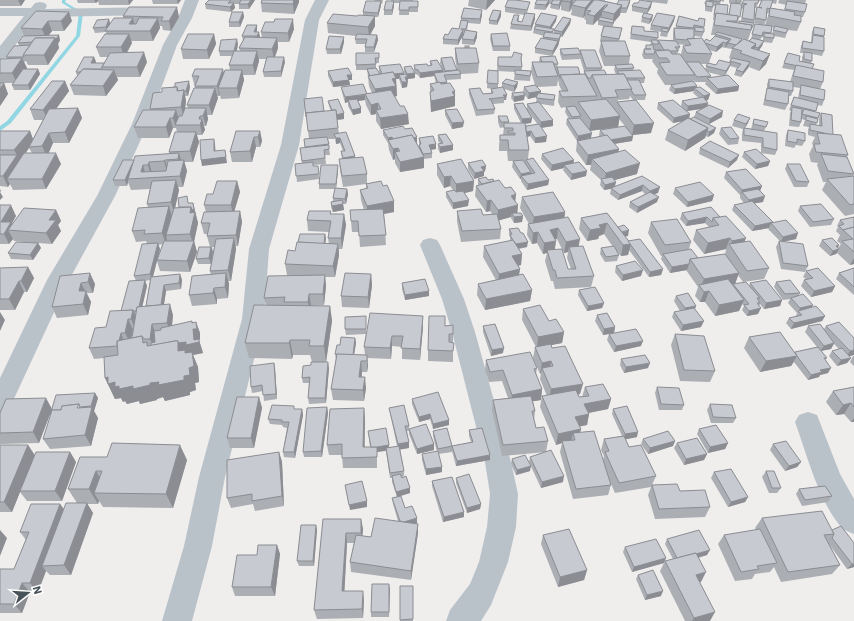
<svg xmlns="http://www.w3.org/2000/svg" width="854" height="621" font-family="'IBM Plex Sans',sans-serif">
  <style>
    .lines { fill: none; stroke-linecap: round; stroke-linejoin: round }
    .stream { fill: #90d7e3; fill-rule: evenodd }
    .street { fill: #bac2c9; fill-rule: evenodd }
    .wall { fill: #abaeb3; fill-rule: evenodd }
    .shaded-wall { fill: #8b8d92 }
    .building { fill: #c7cad0; stroke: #8b8d92 }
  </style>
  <rect width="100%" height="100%" fill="#f0eded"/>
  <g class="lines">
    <path class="stream" d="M62,0H66L65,2L83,13L80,36L11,123L0,131V126L7,121L76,36L79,13L62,3Z"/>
    <g class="street">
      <path d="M185,0H199L192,18L177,45L148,124L115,196L69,280L12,403L9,410L0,413V378L47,280L97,196L132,124L163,45L178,18Z"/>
      <path d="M315,0H329L319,20L299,145L269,249L264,319L225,477L212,546L192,621H162L184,546L199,477L242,319L249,249L281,145L305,20Z"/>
      <path d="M40,2L45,3L47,6L45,9L157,7L162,8L164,11L162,14L157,15L38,17L5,58L0,59V46L24,16H0V8H31L35,3Z"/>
      <path d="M430,238L437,240L440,245L464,299L475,332L511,462L518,494L516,527L508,562L491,605L481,621H446L450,610L470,584L479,562L487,527L490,494L485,462L452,332L442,299L420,245L423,240Z"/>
      <path d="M808,412L817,415L840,474L854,499V534C850,532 846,531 843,529C819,504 807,454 795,422L799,415Z"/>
    </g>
  </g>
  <g class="wall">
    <path d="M0,0H25L21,6H0Z"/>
    <path d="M77,0H133L129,5H99L98,1L96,3H78Z"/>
    <path d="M152,0H181L178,4H153Z"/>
    <path d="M209,0H255L249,9H239V4H234L235,8L231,12L206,9L205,4Z"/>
    <path d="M262,0H299V2L294,14L262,12L261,3Z"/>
    <path d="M374,0H383L382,4H381L378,17H375V26L370,35H377L378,40L374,52H365V44H356L355,39L356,36L328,33L327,23L363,15V12L375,1Z"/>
    <path d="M391,0H413V1H418V12H409V15H399L400,3H394V6L392,15H384V10L391,1Z"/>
    <path d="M469,0H495L486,10L468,6Z"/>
    <path d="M537,0H605V1L617,4L630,2L626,13H620V15L614,22L612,27L621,33L619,41L630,56L629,64L634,68L633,70L645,78L644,83H640L646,95L645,100H636L651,133L633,135L632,141L614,144L619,149L618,152L637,174L614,180L616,182L615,187L642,176L658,193L654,194L657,202L637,213L629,207L630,202L645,194L642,191L618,200L610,194L611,189L604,190L600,185L601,180L590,170L591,165H586L576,151L577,141L566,124L567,119H569L565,112L566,107L561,108L558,102L559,91H562L559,85V83L558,80L557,86L537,87L541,91L540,93L555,95L554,106L541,104L553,126L541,128L546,142L535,143L530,136L527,137L529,150L528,159L549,180L548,185L527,190L521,181V179H520L512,167L513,161H518H508L507,151H499V146L500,135H503L504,127L500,128L498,122V116L509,122V123H521L514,109V104L527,109V104L536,102L537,97L528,99L524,94V100L514,102L511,98L512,93L523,92L524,87L535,85L531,72L532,62H539L540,57L552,56L535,53V48L543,38L544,36L533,33L535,24L556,21L551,29H554L553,33H554V30L571,19L570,24L562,37H560L558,46L552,56L558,64L557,67L580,74H584V71L580,58V59L562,60L560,54V49L580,52V50L602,68L601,70L607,75L616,74L614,70L615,66H604L599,51L601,42L600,41L603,26L598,25V20L600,18L593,25L586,24V20L584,19L585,16L583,18L571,15L572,9L569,12L561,10V3L559,10L550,8L551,4H549L545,10L534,9L535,4ZM630,96L633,100L617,102L618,100L629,99ZM528,111L538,125L526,126L525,124L531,123L532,118ZM619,119L625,126L600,130L599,135L600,137L591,138L590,131L618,127Z"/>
    <path d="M646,0H668L667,4L651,2V7L647,14L632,11V6L646,1Z"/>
    <path d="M706,0H724V2L721,1L720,4L727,15H728L731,4L729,3V0H741L740,4H742L744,0H777L776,4L772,3L771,8L784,10L786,5L778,3L779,0H806L805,4V12L803,17H801V22L797,31L788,30L785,38L774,36V38L772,43L763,42L762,46L758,51L770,54L766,64L759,71L749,67L741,77L734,75L736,70L737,68L730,66L725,76L739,86L738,91L716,94L705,84L706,82H695L693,80V81L697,86V87L710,94L708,100H706L708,103V105L722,117L709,124L714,133L708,137L706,136L705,138L685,151L665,140L668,130L683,121L673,123L657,109L658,103L684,109L681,106L682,101L699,98L693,93L694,91L674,94L669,90L671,85H665L657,73L658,68H657L652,61L653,59H644L642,55L644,49H645L646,45H650L651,42L630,39L632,26L658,38L657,41L658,42V40H673V33L674,28H676L679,16L698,21L705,19L703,28L704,32L702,37L694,36V38L704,42L710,41L714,37L715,35H711L714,20H713L715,6H713L712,12L705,11V4H704ZM759,1H761L759,7H757L756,12L754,23L764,25L766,20L767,13L768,14L770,10L765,25L755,24L751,39L749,41L741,42V39L748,40L754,23L755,8H756ZM741,8L743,9L741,21L739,23L737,22H738ZM772,27L774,28L772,34H770ZM762,37H763V40H760ZM678,44L685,45V46H683L681,54H677L678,52L680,47ZM727,46L726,48L732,49L729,58L731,59L729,62L716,65L709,63L712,54L709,50L716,52L722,47L725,48ZM701,64H708L705,69ZM707,72L723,76L710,78L711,76ZM701,109L696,112L694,117L709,124L689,118L687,111Z"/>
    <path d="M529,6L527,13L535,14V19L531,31L510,29L511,24L519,15V22H522L525,15L505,12V7Z"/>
    <path d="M36,11L72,21L64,31H52L48,36L60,40L58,44L59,48L48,65H28L26,61L24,62L27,68L26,69H38L40,74L30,90H14L12,85L13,83H4L8,94L0,106V59H7L6,57L19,45L18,43L24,36L21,28Z"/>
    <path d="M501,11V16L497,25L489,24V20Z"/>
    <path d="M243,12L244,17L240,27H229V22Z"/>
    <path d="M644,13L652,20L649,24L641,22L642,17Z"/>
    <path d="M482,15L480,24L468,23L467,31L477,32V37L474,45L462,44V39L464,34H463L458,45L443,44V39L459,29L461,21V18Z"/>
    <path d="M123,16L179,17L171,31L163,30L162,26H160V28L153,41H131L132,43L127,53L147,62L140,77H117L118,80L106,96L74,95L70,85L77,76L76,72L94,57L96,62L95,63H104L108,57H100L96,47L106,34V32L95,33L93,28L109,19L110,24L123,18Z"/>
    <path d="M675,16L674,21L668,33L667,37L660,36L661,32L650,30L651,25Z"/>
    <path d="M257,25V32L260,37V38H262L261,32L294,29L289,42H278V48L275,57L285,62L281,77H264L263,72L266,59H259V61L255,75H243L244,80L239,98L221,99L220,95L219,96H217L218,98L212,115H207L208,119L206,126H204L205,130L202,135H197L199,142L193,162H184L187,171L183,187H178L179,190L175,208L179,207L189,203H193L198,223L194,241L197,252L190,272L160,271L157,261L153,277L180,274L182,280L181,289L166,291L164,304L173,315L172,326L196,322L200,333V339L199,340L203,353L193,355L198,367L199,382L195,383L196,390L190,392V395L165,401L163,397L157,399V400L140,404L139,401L127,404L125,401L123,402L121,398L115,399L105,378L104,358L94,359L89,348L106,327L121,311L136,281L134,276L147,244L146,241L136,242L132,231L148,207L147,204L150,189L131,190L128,182L127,186H115L113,180L133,160L169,154V152L177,132L176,128H173L169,138H138L134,127L150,110V109L162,92L190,87L188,96H185L186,101L185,109L188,108L187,105L195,88L192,76L224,72L230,70L229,65L232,56H220L219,51L238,44L237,51H240L239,48L243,41L242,36ZM163,244L158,257L160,249L158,245ZM150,280L146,306L142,307L147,286L145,281ZM133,330H134L132,338L131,339Z"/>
    <path d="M814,27L825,29L824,37V51L822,56L812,54V61L811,63L812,69L823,82L820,89L824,100L822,106L818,105L815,112L820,113L816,125L819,126V118L821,113L833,135L848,155L847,157L854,173L853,176H854V214L845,216L822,190L826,182H823L817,165L818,163L811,162L809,154L813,146L812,143L815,137L808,135V130L809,127L803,126L805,120L801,119V122L799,127L789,126L790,113L791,111L789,110L794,97L798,98L800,88L793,87V91L791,96H789L788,104L785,110L763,105L767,89V84L769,79L790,82L794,70L782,68L788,53L799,61L802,62V57L804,53H800L801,46L803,41L811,43L812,32Z"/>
    <path d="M214,34L216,44L209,59H183L181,49Z"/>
    <path d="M491,34L510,46V51H493L490,39Z"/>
    <path d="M344,37V42L341,54H327L326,49Z"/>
    <path d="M455,48H469L479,63L478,73L461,74V79L446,80L447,83L455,91V106L431,112L430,102V84L436,83L434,76L420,78L418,75L415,74L414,70V65L430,66V61L443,70V72L440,63L441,58L457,70L455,58Z"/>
    <path d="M379,53V63H376V68L380,74L379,71V66L404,73V74H405L404,72V67L415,73V78L408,79L407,87L402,88L399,79H396L397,96L394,97L409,124L381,129L376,121V114L371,115L366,105L365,100L358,101L361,108V113L353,115L348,106V102L345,103L342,92L341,87L367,94L372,93L369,86L368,76L367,70H356V65Z"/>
    <path d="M522,54L521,60L522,70L531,71L530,81L514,80L515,72L498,71V88H502V83L517,87L514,92L504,89L506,100H504V103L493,104L495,109L494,114L476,116L469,94V89L483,94L491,93V89H492L487,88L488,70L497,71L498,57H512Z"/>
    <path d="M328,71L352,80H349L350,85L333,87L328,76Z"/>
    <path d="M65,81L69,91L56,109L78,108L82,118L69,143H53L48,153L61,164L46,189L13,190L10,184L8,187L0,186V131H30L33,139L43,120H34L30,109ZM29,148L32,153H26Z"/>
    <path d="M304,99L324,111H331L329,106L328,101L344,119L337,120L339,134L367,174V183L394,212L384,214L386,245L360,247L359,232H352L350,210H364L361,200L360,190L366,189V184L343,187L340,170L339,159H342L341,151H343L340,143L336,144L335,139H328L330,155H325L326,164L313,165V166H318L319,178L338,170L336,188L347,189L348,194L346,204H343L344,210L333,212L331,207V202L333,201V198L335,189H319V179L297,182L295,164L302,163L300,148H305L304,139H309Z"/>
    <path d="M445,110L463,127L452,129L445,115Z"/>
    <path d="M754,119L768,122L764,131L777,150L775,155L761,153V143L742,141V134L743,129L732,126L734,120L748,123L745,128L751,129Z"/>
    <path d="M721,128L739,138L738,144L728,145L719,134Z"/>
    <path d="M405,129L417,143H416L419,148V138L436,144V149L431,150L432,153V158L424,159V168L400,172L395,163V159L393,160L389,150L388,143L383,135V130Z"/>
    <path d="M788,130L805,141L802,146L796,145L794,148L785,146L786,135Z"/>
    <path d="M260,131L262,141L260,147H256L252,162H232L230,152Z"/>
    <path d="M438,135L453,145V150L440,153L438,149V144L440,143L438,141Z"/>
    <path d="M700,148L737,160L728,168L699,154Z"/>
    <path d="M744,152L770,161L768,166L755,169L742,157Z"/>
    <path d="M542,154L573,163L586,176L571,180L563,170L564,168L551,171L541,159Z"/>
    <path d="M468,163L486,166L485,171L484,172V176L474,179L468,169Z"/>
    <path d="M437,164L474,181L473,191L465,193L468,206L453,209L446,197V192L453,190L450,186L444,188L437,175Z"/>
    <path d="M787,164L809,182L807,187H794L785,169Z"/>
    <path d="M726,172L762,186L760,191L763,202L754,203L773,222L772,223L796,239L783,242L808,266L805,272L781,269L776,247L779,241H780L768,229L769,228L752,231L732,210L734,205L744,203L740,198V195L724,178Z"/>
    <path d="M478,179L494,181L518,205L517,213L523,216L522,222L514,223L511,218V217L499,220L501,229L500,239L461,242L457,221V211L483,215L492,214L490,211L486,212L475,196L476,186L478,185Z"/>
    <path d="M237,181L240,192L234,211H240L242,222L238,246H236V249L231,281H228L229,284L228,298L217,299V304L192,306L189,295L211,275L210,271L214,247H212L213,252L211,264H198L196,259L210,247L207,236V234H204L201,223L206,212L204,205L213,194Z"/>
    <path d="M675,188L714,195L712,201L687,207L673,194Z"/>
    <path d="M522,197L565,212L564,218L594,276L591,287L555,289L553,281H551L545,261L547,253L543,254L537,243L532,244L527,235L528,224H529L520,208ZM555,239H557L564,253L568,252L567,258L571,269H568L555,249L556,241Z"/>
    <path d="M0,205L16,216L12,223L13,224L56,210L61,221L58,225L61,231L52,244L38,243L41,248L33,260L11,259L8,253L34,243L14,241L13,239L9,244H0Z"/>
    <path d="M800,206L834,219L831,225L810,227L798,211Z"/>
    <path d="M607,213L618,227L628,236H625L628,241L663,269L661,275L649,277L629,250L628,255L621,256L616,250L619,255L617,261L605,262L600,254L601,248L613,247L604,234L599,236L598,239L587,241L579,229L581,218Z"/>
    <path d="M682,213L720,217L769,268L764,279L743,282L738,275L735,284H731L732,286L733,284L749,286L750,283L782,300L780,306L764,309L760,304L759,306L758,314L747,316L742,310L744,306L742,304L739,311L715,316L705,302H700L695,296L698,287L686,270H687L670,273L661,259L662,256H661L648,233L651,222L691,242L689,249L698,258L725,254L726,250V249L704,254L693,240L696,230L709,227L705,223L686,226L680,219Z"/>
    <path d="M331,214H344L346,225L342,249H339V255L335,277H325L326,286L324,305L311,306H330L332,321L326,362H312L310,355H293L292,359L249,358L245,343L266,305L264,298L295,275H287L285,264L295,251L298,243L325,234L326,239L325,244H329L328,238L329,232L308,231L307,220Z"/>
    <path d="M854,217V264L850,265L837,253L836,254L830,256L819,246L822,240L838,248L841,244L837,241L840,235L836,231L838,227L837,226L840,220Z"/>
    <path d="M509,229L527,247L519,249L522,254L521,265L518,266L520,269L519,275L532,290L530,301L485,310L477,295L478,284L496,280L483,257L484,246L510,241V237L509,235Z"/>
    <path d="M616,266L641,276L622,281L615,272Z"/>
    <path d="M28,267L34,278L27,292H24L15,310H0V268Z"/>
    <path d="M854,268V295L836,279L839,273Z"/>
    <path d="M806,271L835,286L832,292L811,297L801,286L804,280L806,279L803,277Z"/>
    <path d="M371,274L372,285L369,308L342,307L341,296Z"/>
    <path d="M60,276L95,284L93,293H87L91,302L88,315L57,318L52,307Z"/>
    <path d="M776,282L800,293L798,296L812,308L825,316L822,321L791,329L786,323L789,318L796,316L797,313L788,303L790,299L783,300L774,287Z"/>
    <path d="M402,283L429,296L405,300L402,289Z"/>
    <path d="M579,290L604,303L602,308L587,311L578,295Z"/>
    <path d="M676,296L696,306L695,309L701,327L681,331L672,317L674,312L680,311L674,301Z"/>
    <path d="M523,309L549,321L564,332L562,343L551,345L552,348L580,394L578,395L579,397H582L585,387L611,399L608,409L589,413V414L587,425L579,426L581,429L580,433L603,460L604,456L601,450L604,439L622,436L612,414L613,409L637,437L625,439L629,447L656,476L652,485L680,491L710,507L705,517L655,519L648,495L651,487L615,493L609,479L611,485L608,495L573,499L560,452L562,443L556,445L540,407L542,396H547L540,379L541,373L540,374L533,358L535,347H536L522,320Z"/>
    <path d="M597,315L615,327L614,333L603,335L595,321Z"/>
    <path d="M366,322V333L423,327L420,360L402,359V347L392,346L391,359L367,358L368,366L367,372H362V377L366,388L364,401L333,400L331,389L336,360L335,354L340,345L355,338L356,343L354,355H365L364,347L366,334L346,335L345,329Z"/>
    <path d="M445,326L453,334V362L428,361V350Z"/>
    <path d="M483,326L503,353L491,356L483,332Z"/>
    <path d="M808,326L824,329L826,326L854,355L849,356L851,358L847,363L837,366L829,356L832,351L839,349L834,344L831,349L821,351L827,358L825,360L828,373L820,375L819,377L808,380L794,362L791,366L760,372L744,348L749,337L795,352L817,347L805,332Z"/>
    <path d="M609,334L641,346L614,352L607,340Z"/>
    <path d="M675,334L715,371L710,382L680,381L671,345Z"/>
    <path d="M853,356H854V366L850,362Z"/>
    <path d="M621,359L648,368L624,373L620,365Z"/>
    <path d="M486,360L537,368L536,374L542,389L541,400L533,401L535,411L534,420L536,428L548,441L546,452L502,456L492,410L493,400L508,398L502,381L489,382L485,370Z"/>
    <path d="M274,363L275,368L277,399L264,401L263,391L252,393L251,387Z"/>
    <path d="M329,368L326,403L309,404L308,398L309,383H303L302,378Z"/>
    <path d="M657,387L684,405L682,410H659L655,393Z"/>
    <path d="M854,387V422H851L844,414L836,415L826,402L833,391Z"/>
    <path d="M95,393L98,398L94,411L98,418L91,446L50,449L43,439Z"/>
    <path d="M259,397L262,408L254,448H230L227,438Z"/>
    <path d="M412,399L449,425L433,429L430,419L419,422L412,404Z"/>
    <path d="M710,404L736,418L733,423H711L707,410Z"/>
    <path d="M327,407L328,413L322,457H304L303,452Z"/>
    <path d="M364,408L365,419V447H370L368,431L389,448L397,446L390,413L389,408L409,426V431H407L409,448L400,449L404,471V476L402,477L410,493L397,497L392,482V478H390L386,451L377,452V468H343L342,455H329L327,445Z"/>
    <path d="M52,409L39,443L0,444V413Z"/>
    <path d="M295,409H302L303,415L295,458L284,457L283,452L287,428L283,427L282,425L270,424L268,419Z"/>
    <path d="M409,429L434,444V450L417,454L409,434Z"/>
    <path d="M699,429L728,443L725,449L708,453L697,434Z"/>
    <path d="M469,430L490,460L456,466L452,451V446L471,442L469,436Z"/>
    <path d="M433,431L452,446V452L438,454L442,467V472L426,475L422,460V454L437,452L433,436Z"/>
    <path d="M643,439L675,441L673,446L648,454L641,444Z"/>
    <path d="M677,443L707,454L704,460L684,465L674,448Z"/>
    <path d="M773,444L801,462L797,467L785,471L770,450Z"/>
    <path d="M0,445H28L35,455L70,452L76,462L62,501H27L20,492L12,512H0Z"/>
    <path d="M279,452L282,462L284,506L255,511L253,504L231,508L227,498Z"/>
    <path d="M80,457L187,460L173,508L103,507L99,501L98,504H87L93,513L71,575H50L46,571L38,592H30L22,613H0V569H14L26,540L20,532L60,504L64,509L77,503L68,489Z"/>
    <path d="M530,457L563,482L541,488L529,462Z"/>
    <path d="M512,459L530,471L516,475L511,464Z"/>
    <path d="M766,471L781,488L777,493H769L762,477Z"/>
    <path d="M714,472L748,497L745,502L728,507L711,478Z"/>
    <path d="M456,478L481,504L480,509L467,513L456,483Z"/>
    <path d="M432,481L464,517L443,522L432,486Z"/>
    <path d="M799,489L832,496L828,502L802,506L796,494Z"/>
    <path d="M392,498L405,508L417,523L418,524V533L411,580L351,572L350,562L354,543H347L344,591L364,600L363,618L317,619L314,610L323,519H361L363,529L362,536L371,537L398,521L393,504Z"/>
    <path d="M762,518L832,530L854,567L847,569L829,544L840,565L832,574L781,582L774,567L770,572L755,574L752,579L735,581L718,544L724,535L756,530L755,528Z"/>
    <path d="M316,525L317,530L314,566H299L297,561Z"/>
    <path d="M543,535L587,570L584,580L558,587L541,544Z"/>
    <path d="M667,539L707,555L698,558L701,582H699L710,621H685L660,571L665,561L673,559L665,544Z"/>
    <path d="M277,545L280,554L275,596H235L232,587L257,555Z"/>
    <path d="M625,547L664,563L632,572L623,552Z"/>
    <path d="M638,575L661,596L645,600L636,579Z"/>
    <path d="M389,584V617H371V612Z"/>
    <rect x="400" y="586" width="13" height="35"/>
  </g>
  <g class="shaded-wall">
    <path d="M18,0H25L21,6Z"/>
    <path d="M94,0H98V1L96,3Z"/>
    <path d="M128,0H133L129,5Z"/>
    <path d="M177,0H181L178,4Z"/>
    <path d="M251,0H255L249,9L248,4Z"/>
    <path d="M294,0H299V2L294,14L293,4Z"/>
    <path d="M487,0H495L486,10Z"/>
    <path d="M549,0V4L545,10L546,5Z"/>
    <path d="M561,0H563L562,1L559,10V5Z"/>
    <path d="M572,0H573L571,8L569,12L570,2Z"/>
    <path d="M592,0H594L593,6L586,10L585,16L583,18L585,8Z"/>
    <path d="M630,0V2L626,13L627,8Z"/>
    <path d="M381,1V6L378,17V13Z"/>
    <path d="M394,1V6L392,15V10Z"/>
    <path d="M652,2L651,7L647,14L648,9Z"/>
    <path d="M234,3L235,8L231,12L230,7Z"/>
    <path d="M605,5L603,11H602V15L593,25L594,16Z"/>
    <path d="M622,5L620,15L614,22L612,28L614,14Z"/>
    <path d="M177,7L179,17L171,31L169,21Z"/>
    <path d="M482,10V15L480,24V19Z"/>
    <path d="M501,11V16L497,25V21Z"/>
    <path d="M69,12L72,21L64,31L61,21Z"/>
    <path d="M243,12L244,17L240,27L239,22Z"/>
    <path d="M535,14V19L531,31V26Z"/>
    <path d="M653,15L652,20L649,24L650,19Z"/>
    <path d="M375,16V26L369,37L368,27Z"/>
    <path d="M557,16L556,21L549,32L550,27Z"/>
    <path d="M675,16L674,21L668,33L669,28Z"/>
    <path d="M133,18L135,28L129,24Z"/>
    <path d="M158,18L160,28L153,41L150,31Z"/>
    <path d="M109,19L110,24L107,32L106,27Z"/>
    <path d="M293,19L294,29L289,42L288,33Z"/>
    <path d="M571,19L570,24L562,37V32Z"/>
    <path d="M48,21L52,31L46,39L42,29Z"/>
    <path d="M257,25V30L254,37V32Z"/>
    <path d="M463,30V35L458,45V40Z"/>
    <path d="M259,32L260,37L258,41L257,36Z"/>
    <path d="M477,32V37L474,45V40Z"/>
    <path d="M129,34L132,43L124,57L121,47Z"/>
    <path d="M214,34L216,44L209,59L207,50Z"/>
    <path d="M561,34L560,39L558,46L552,56L553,51L558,41Z"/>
    <path d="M59,35L60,40L58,44L59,48L48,65L44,55L55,38Z"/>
    <path d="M377,35L378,40L374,52V47Z"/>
    <path d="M344,37V42L341,54L340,49Z"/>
    <path d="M277,38L278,48L274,59L272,49Z"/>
    <path d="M237,39L238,44L235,56L234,51Z"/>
    <path d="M729,40L727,46L725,48L726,43Z"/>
    <path d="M764,41L762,46L757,53L758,48Z"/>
    <path d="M723,42L722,47L716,52L717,47Z"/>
    <path d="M756,44L753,54L751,48Z"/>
    <path d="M257,51L259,61L255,75L253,65Z"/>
    <path d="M144,52L147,62L140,77L137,67Z"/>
    <path d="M770,54L766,64L759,71L763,61Z"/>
    <path d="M94,57L96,62L92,68L91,63Z"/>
    <path d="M284,57L285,62L281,77V71Z"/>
    <path d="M22,58L27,68L17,83L12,73Z"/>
    <path d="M750,62L748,68L741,77L743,72Z"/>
    <path d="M731,63L729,68L724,76L726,71Z"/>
    <path d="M38,69L40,74L30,90L28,85Z"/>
    <path d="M223,69L225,79L218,88L220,95L219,96L217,86Z"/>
    <path d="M114,70L118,80L106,96L103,86Z"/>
    <path d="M242,70L244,80L239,98L237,88Z"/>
    <path d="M443,70V75L434,73V76L420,78V73Z"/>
    <path d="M404,73V78L399,75V79H396L397,96L376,100L375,89L382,75Z"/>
    <path d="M415,73V78L408,79L407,87L402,88V82L405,77H407V74Z"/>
    <path d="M347,75H352V80H349L350,85L333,87V82Z"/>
    <path d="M65,81L69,91L48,120L43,110Z"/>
    <path d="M189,81L190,87L188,96L186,91Z"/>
    <path d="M518,82L517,87L514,92V86Z"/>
    <path d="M4,83L8,94L0,106V89Z"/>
    <path d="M697,86L696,89L694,88V91L674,94L675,89Z"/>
    <path d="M739,86L738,91L716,94L718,89Z"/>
    <path d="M215,88L218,98L212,115L209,105Z"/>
    <path d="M184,90L186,101L184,117L181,107Z"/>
    <path d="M455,91V106L431,112V101L452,92Z"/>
    <path d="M541,91L540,96L528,99L529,93Z"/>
    <path d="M710,94L708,100L703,101L704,96Z"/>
    <path d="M365,95V100L349,102L348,100V102L345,103V97Z"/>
    <path d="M503,95H507L506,100H504L505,97Z"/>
    <path d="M525,95L524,100L514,102V97Z"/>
    <path d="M378,103V114L376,110V114L371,115V105Z"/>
    <path d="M708,103L707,108L687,111L688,106Z"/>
    <path d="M78,108L82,118L69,143L65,132Z"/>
    <path d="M206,108L208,119L206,126L203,116Z"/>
    <path d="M361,108V113L353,115L352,110Z"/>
    <path d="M176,110L179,120L175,125L176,128L173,118Z"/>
    <path d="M723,111L722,117L709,124L710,119Z"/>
    <path d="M344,113V119L335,120L334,115Z"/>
    <path d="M408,114L409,124L381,129L380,118Z"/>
    <path d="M690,114L689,120L673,123L674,118Z"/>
    <path d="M200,116L201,121L202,119L205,130L202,135L199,119Z"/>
    <path d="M620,116L618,127L589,131L591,120Z"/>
    <path d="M170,118L173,128L169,138L166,127Z"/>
    <path d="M532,118L531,123L522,124V119Z"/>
    <path d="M750,118L748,123L744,129L746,124Z"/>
    <path d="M553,120V126L540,128L541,122Z"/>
    <path d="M464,122L463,127L452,129V123Z"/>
    <path d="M654,123L651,133L632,135L634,125Z"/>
    <path d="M708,128L705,138L685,151L688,140Z"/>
    <path d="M716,128L714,133L708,137L709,132Z"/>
    <path d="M30,131L34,142L29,147V148L19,161L7,179L10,184L8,187L3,176L17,155L14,150Z"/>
    <path d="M260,131L262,141L260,147L258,137Z"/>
    <path d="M531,131L530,136L527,137V132Z"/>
    <path d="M196,132L199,142L193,162L190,151Z"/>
    <path d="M49,133L53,143L47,157L42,146Z"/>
    <path d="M592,133L591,138L577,141L578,136Z"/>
    <path d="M547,136L546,142L535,143V138Z"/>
    <path d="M633,136L632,141L607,145L608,140Z"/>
    <path d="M254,137L256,147L252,162L250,151Z"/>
    <path d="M392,137V143L388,140V144V138Z"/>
    <path d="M417,137V143L395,147V142Z"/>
    <path d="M336,138H340V143L336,144Z"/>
    <path d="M214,139L215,144L216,157L214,151Z"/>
    <path d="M436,144V149L429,150V145Z"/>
    <path d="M453,145V150L440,153V147Z"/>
    <path d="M398,148V159L395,152V159L393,160V149Z"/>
    <path d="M619,149L616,160L592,159L591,165H586L588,155Z"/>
    <path d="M225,150L227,163L202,166L201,160Z"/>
    <path d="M56,153L61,164L46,189L42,179Z"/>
    <path d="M179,153L182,164L181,170L178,159Z"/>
    <path d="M739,155L737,160L728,168L730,162Z"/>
    <path d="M355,156V161L343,163V158Z"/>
    <path d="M424,157V168L400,172V162Z"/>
    <path d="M134,160L128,179V182L127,186L125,180Z"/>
    <path d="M165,160L168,170L167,172L164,161Z"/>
    <path d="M184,160L187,171L183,187L180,176Z"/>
    <path d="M574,160L573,166L564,165V168L551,171L552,165Z"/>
    <path d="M770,161L768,166L755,169L757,164Z"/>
    <path d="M149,162L152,173L151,176L148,165Z"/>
    <path d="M640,163L637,174L604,183L606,173Z"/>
    <path d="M143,165L146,176L141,172Z"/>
    <path d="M338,165V170L336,189V184Z"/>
    <path d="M486,166L485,171L484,172V176L474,179L475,173L481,167Z"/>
    <path d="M587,171L586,176L571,180L572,174Z"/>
    <path d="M531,172L530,177L521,176V179H520L521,174Z"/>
    <path d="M451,176L450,186L444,188V177Z"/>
    <path d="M176,180L179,190L174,213L171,202Z"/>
    <path d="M549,180L548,185L527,190L528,184Z"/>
    <path d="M237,181L240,192L233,216L231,205Z"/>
    <path d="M474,181L473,191L456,195V184Z"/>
    <path d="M616,182L614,188L604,190L605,185Z"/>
    <path d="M643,185L642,191L618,200L620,195Z"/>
    <path d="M762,186L760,191L742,192L740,195L742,190Z"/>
    <path d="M660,187L658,193L649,196L650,191Z"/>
    <path d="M0,189L1,191L0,192L3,197L0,200Z"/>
    <path d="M347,189L348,194L346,204L345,199Z"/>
    <path d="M516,194L515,205L511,196Z"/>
    <path d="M714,195L712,201L687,207L688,202Z"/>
    <path d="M765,196L763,202L746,205L749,200Z"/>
    <path d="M659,197L657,202L637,213L638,207Z"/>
    <path d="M469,200L468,206L453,209V203Z"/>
    <path d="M491,200L490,211L486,212L487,201Z"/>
    <path d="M394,201V212L367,217V206Z"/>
    <path d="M193,203L198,223L194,242V241L197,252L190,272L187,261L193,244L190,234L181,217Z"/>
    <path d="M343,204L344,210L333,212L332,206Z"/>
    <path d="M11,205L16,216L12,223L16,231L8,230L13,239L9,244L4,234L1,222Z"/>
    <path d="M518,205L517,216L512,213L511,217L497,221L498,210Z"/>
    <path d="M169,206L172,217L166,235L167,239L166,244L162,233Z"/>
    <path d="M56,210L61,221L58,225L61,231L52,244L46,233L49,220Z"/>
    <path d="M240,211L242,222L238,246L236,235Z"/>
    <path d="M565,212L564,222L532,228L534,217Z"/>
    <path d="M344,214L346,225L342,249L341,238Z"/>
    <path d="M523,216L522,222L514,223V217Z"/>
    <path d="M707,217L705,223L686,226L688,221Z"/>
    <path d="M773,222L772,224L771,223L769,228L752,231L755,226Z"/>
    <path d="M607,223L604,234L599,236L598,239L587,241L590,230L599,225Z"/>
    <path d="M558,228L557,239L548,241L550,230Z"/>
    <path d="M629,230L628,236L620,238L621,233Z"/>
    <path d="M538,232L537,243L532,244L533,233Z"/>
    <path d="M798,233L796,239L781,242L783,237Z"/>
    <path d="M325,234L326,239L324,250V245Z"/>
    <path d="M234,238L236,249L231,281L228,270Z"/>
    <path d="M730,238L726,249L704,254L708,243Z"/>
    <path d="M746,238L742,249L730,246L732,241Z"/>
    <path d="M580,239L578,250L569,247L568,252L564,253L566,242Z"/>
    <path d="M556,241L554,252L547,250V253L543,254L544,243Z"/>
    <path d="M528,242L527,247L514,249L515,244Z"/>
    <path d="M38,243L41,248L33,260L30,255Z"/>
    <path d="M158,243L160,249L152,280L150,274Z"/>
    <path d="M338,244L339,255L335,277L333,266Z"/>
    <path d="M631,244L628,255L621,256L623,245Z"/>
    <path d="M839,245L837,250L839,249L836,254L830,256L836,246Z"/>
    <path d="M211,247L213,252L211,264L209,258Z"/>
    <path d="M522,254L521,265L511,267L512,256Z"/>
    <path d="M854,258V264L850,265Z"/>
    <path d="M689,264L687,270L670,273L672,267Z"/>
    <path d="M28,267L34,278L27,292L21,281Z"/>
    <path d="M520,269L518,280L498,284L499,274Z"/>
    <path d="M663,269L661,275L649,277L650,272Z"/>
    <path d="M643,270L641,276L622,281L623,275Z"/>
    <path d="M90,273L95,284L93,293L88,282Z"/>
    <path d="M226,273L229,284L228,298L225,287Z"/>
    <path d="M739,273L735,284L702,289L701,287L704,279Z"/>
    <path d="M180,274L182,280L181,289L179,283Z"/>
    <path d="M371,274L372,285L369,308L368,297Z"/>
    <path d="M325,275L326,286L324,305L323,294Z"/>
    <path d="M145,280L147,286L140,317L138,311Z"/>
    <path d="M19,281L24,292L15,310L9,299Z"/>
    <path d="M81,283L91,302L88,315L83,304L79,291Z"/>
    <path d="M164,285L166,291L163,311L161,305Z"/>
    <path d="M835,286L832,292L811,297L814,291Z"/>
    <path d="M214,288L217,299V304L213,293Z"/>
    <path d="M532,290L530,301L485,310L486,299Z"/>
    <path d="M429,291V296L405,300V295Z"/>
    <path d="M709,291L705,302H700L704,292Z"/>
    <path d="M309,294L311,305L310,313L308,302Z"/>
    <path d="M744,300L739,311L715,316L719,305Z"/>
    <path d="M782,300L780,306L764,309L766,303Z"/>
    <path d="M604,303L602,308L587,311L588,306Z"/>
    <path d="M170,304L173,315L171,334L167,323Z"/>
    <path d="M813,305L810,310L799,311L800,308Z"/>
    <path d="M330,306L332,321L326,362L324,346Z"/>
    <path d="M696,306L694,311L683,314L685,308Z"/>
    <path d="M761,308L758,314L747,316L749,311Z"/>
    <path d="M133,310L138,321L136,330L131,319Z"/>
    <path d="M0,312L5,320L0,331Z"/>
    <path d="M423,316V327L420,360V349Z"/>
    <path d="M825,316L822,321L791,329L794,323Z"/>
    <path d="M128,319L133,330L130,343L125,333Z"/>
    <path d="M704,321L701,327L681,331L683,325Z"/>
    <path d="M196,322L200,333V339L199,340L203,353L193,355L198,367L199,382L195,383L196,390L190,392V395L165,401L163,397L157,399V400L140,404L139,401L127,404L125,401L123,402L121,398L115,399L105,378L108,377L119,386H133L150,383L154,348L150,339L152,324L156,335L178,343L194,340L193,329H195Z"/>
    <path d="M615,327L614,333L603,335L604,329Z"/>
    <path d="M564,332L562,343L537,348L538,337Z"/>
    <path d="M121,333L125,344L118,346Z"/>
    <path d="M392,336V346L391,359L390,348Z"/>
    <path d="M355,338L356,343L353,361V355Z"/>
    <path d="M290,340L293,355L292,359L289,343Z"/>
    <path d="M643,341L641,346L614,352L616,346Z"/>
    <path d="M834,343L831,349L820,351L824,346Z"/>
    <path d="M504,348L503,353L491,356L492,350Z"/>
    <path d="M854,350V355L846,357L850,351Z"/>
    <path d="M367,355L368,366L367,372Z"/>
    <path d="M797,356L791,366L760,372L766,361Z"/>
    <path d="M851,358L847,363L837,366L841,360Z"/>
    <path d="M361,361L362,372L360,388L359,377Z"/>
    <path d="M551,361L549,372L542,368L541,373L540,374L542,363Z"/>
    <path d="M328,362L329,368L326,403L325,398Z"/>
    <path d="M274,363L275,368L277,399L276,394Z"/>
    <path d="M650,363L648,368L624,373L626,367Z"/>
    <path d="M831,368L828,373L820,375L819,377L808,380L811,375L820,370Z"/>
    <path d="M365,377L366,388L364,401L363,390Z"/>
    <path d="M583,384L580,394L549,400L551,389Z"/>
    <path d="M542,389L541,400L511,405L512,395Z"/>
    <path d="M95,393L98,398L94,411L98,418L91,446L85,435L92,408L91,406Z"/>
    <path d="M259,397L262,408L254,448L251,438Z"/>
    <path d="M46,398L52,409L39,443L33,432Z"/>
    <path d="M611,399L608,409L582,414L584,404Z"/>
    <path d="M851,403L844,414L836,415L843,405Z"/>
    <path d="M327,407L328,413L322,457L321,451Z"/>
    <path d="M364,408L365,419L364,458L363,447Z"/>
    <path d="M302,409L303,415L295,458L294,452Z"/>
    <path d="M430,414V419L419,422V417Z"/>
    <path d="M589,414L587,425L573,428L575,417Z"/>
    <path d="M854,418V422H851Z"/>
    <path d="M449,420V425L433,429V424Z"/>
    <path d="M581,429L578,440L573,433L571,442L562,441V443L556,445L558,434Z"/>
    <path d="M638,432L637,437L623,440L625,434Z"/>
    <path d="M675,441L673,446L648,454L650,448Z"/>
    <path d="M409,442V448L398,450V444Z"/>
    <path d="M728,443L725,449L708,453L710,447Z"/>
    <path d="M434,444V450L417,454V449Z"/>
    <path d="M28,445L35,456L20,491V492L12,512L4,502Z"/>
    <path d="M180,445L187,460L173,508L166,494Z"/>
    <path d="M389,445V450L377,452V468V457L371,448Z"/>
    <path d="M70,452L76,462L62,501L55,491Z"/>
    <path d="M279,452L282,462L284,506L282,496Z"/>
    <path d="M707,454L704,460L684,465L686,459Z"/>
    <path d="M490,455V460L456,466L457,461Z"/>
    <path d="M801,462L797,467L785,471L789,466Z"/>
    <path d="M531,466L530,471L516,475L517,470Z"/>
    <path d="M442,467V472L426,475V469Z"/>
    <path d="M96,471L104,485L94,493L99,501L98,504L89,489Z"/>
    <path d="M564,476L563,482L541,488L542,482Z"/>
    <path d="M410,488V493L397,497L396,492Z"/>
    <path d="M748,497L745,502L728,507L731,502Z"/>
    <path d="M367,501V507L350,510L349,505Z"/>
    <path d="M87,503L93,513L71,575L64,565Z"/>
    <path d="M60,504L67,514L42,566L46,571L38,592L30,583Z"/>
    <path d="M481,504L480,509L467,513V508Z"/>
    <path d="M464,512V517L443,522L444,517Z"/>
    <path d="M417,518V523H400Z"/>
    <path d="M361,519L363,529L362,543L361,533Z"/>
    <path d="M418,524V533L411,580V571Z"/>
    <path d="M316,525L317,530L314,566L313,561Z"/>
    <path d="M0,530L7,538L0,556Z"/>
    <path d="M346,533L347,543L344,600L342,591Z"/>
    <path d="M277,545L280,554L275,596L271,587Z"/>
    <path d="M710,550L707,555L675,564L678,559Z"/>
    <path d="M666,558L664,563L632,572L634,567Z"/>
    <path d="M852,564H854V567L847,569Z"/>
    <path d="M587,570L584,580L558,587L560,577Z"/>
    <path d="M706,572L701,582L690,584L696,575Z"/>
    <path d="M22,583L30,592L22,613L14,604Z"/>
    <path d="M389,584L390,589L389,617Z"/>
    <path d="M363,591L364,600L363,618L362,609Z"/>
    <path d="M663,591L661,596L645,600L647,595Z"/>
    <path d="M715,612L710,621H692L694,618Z"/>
  </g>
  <g class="building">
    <path d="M209,0H231L228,3H234L230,7L205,4Z"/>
    <path d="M241,0H251L248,4H239Z"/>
    <path d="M262,0H294L293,4L261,3Z"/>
    <path d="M508,0H515L530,2L527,10L505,7Z"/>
    <path d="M537,0H549L546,5L535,4Z"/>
    <path d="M553,0H561L559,5L551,4Z"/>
    <path d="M562,0H572L570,2L562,1Z"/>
    <path d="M576,0H592L585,8L572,5Z"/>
    <path d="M594,0H598L622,5L614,14L602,11L608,5H605L594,16L587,14L591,11L586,10Z"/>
    <path d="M619,0H630L627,8H621L622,5L617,4Z"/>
    <path d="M640,0L652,2L648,9L632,6L634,3H638Z"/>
    <path d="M709,0H721L719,2Z"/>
    <rect x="736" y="0" width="5" height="2"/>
    <path d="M744,0H759L758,3H755L754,20L742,18L744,5L747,4L742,3Z"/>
    <path d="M762,0H773L770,9L767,8L766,20L755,18L757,7L762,8L759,7Z"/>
    <path d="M366,1H381L378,13L363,12Z"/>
    <path d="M386,1H394L392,10H384Z"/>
    <path d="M400,1H418V7H409V10H399Z"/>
    <path d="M706,1L713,2V7L706,6Z"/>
    <path d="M787,1L807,4L805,12L785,9Z"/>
    <path d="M731,3L742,4L740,17H738V16L729,15Z"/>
    <path d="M716,4L728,5L727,15L716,13L715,15H714Z"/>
    <path d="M129,7H177L169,21H161L163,17L123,16Z"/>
    <path d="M464,8L482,10L480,19L461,18Z"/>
    <path d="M770,8L795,12L794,15L801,16V22L769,16Z"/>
    <path d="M493,10L501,11L497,21L489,20Z"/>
    <path d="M36,11L69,12L61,21H48L42,29L21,28Z"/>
    <path d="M232,12H243L239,22H229Z"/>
    <path d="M525,13L535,14L531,26L511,24L514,15H519L517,21L522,22Z"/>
    <path d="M541,13L557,16L550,27L535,24Z"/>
    <path d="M644,13L653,15L650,19L642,17Z"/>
    <path d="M657,13L675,16L669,28L651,25Z"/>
    <path d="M716,13L738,16L737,21H726L752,25L751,30L714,25Z"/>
    <path d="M333,14L357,16L359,15L375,16L368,27L327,23Z"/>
    <path d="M679,16L698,21L699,18L705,19L704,27L694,25L693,28L676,26Z"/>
    <path d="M563,17L571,19L562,32L554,30Z"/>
    <path d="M600,17L614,20L613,23L598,20Z"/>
    <path d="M114,18H133L129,24H136L139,18H158L150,31H105Z"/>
    <path d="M109,19L106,27L93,28L97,20Z"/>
    <path d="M275,19H293L288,33L261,32L265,22H274Z"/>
    <path d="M461,20L468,21L466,29H461L463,30L458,40L443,39L445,34L448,35L452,28L459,29Z"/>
    <path d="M739,21L754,23L752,28H751L752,25L739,23Z"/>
    <path d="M755,24L772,26L771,33L763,32L762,36L752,34Z"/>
    <path d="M247,25H257L254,32H259L257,36H242Z"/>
    <path d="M536,26L554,29L552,32L534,29Z"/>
    <path d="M604,26L622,28L619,39L601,36Z"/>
    <path d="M632,26L644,27V31L658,32V38L631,34Z"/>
    <path d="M775,26L788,29L786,33L773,30Z"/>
    <path d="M695,27L704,28V32L695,31Z"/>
    <path d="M814,27L825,29L824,36L813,34Z"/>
    <path d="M662,28L668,29V32L662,31Z"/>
    <path d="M674,28L694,29V38L687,39L686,40L675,39Z"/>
    <path d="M465,30L477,32L474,40L462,39Z"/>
    <path d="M545,32L561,34L559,39L543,37Z"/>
    <path d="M717,32L742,39L736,45L728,43L731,39L715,34Z"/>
    <path d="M507,33L510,46H493L491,34Z"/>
    <path d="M764,33L774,34V38L764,37Z"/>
    <path d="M105,34H129L121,47H96Z"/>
    <path d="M188,34H214L207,50L181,49Z"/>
    <path d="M357,34L377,35L374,47H365L367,39H355Z"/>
    <path d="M59,35L56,39L55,38H35L32,42L18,43L23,36Z"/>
    <path d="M813,35L824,37V51L802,48L803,41L812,43Z"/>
    <path d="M329,36L344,37L340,49H326Z"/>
    <path d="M715,36L729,40L726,43L723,42L717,47L705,43L704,42L706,39L710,41Z"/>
    <path d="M245,37L277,38L272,49L239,48Z"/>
    <path d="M35,38H55L44,55H23Z"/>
    <path d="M541,38L558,41L553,51L535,48Z"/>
    <path d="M702,38L712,54L687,53L683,46L691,45L687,39Z"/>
    <path d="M752,38L764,41L758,48L755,47L756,44L749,41Z"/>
    <path d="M237,39L234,51H219L221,40Z"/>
    <path d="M744,39L756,44L751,48L770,54L763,61L740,53L742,51L732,48Z"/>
    <path d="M651,40H657L659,44H653Z"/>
    <path d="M658,40L676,41L680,47H675L678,51H670L669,50H664Z"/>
    <path d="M601,41H625L630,56H605Z"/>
    <path d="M30,45L23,55L24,57H6L14,46Z"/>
    <path d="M646,45H653L654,50H661L655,51L654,54H645L644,49H651H646Z"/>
    <rect x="465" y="46" width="4" height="2"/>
    <path d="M455,48H476L479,63L458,64Z"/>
    <path d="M578,48L581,54L563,55L560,49Z"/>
    <path d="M580,50H595L602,68H586Z"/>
    <path d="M669,50L672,54H680L695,75H667L659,63L670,62L667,58H659L655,51Z"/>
    <path d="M234,51H257L253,65H229Z"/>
    <path d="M144,52L137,67H102L110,53Z"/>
    <path d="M514,52L522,54L521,58L522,67L498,66V57H512Z"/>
    <path d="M804,52L812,53V61L804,59Z"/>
    <path d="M356,53H379V58H375L376,64L356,65Z"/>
    <path d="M788,53L800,56L799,61L814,64L812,69L784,63Z"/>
    <path d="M555,56L558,64H554L553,62H542L540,57Z"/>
    <path d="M84,57H94L91,63H104L101,69H83L80,72H76Z"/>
    <path d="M267,57H284L281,71L263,72Z"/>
    <path d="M452,57L457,70L445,71L441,58Z"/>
    <path d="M22,58L12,73H0V59Z"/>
    <path d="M732,58L750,62L743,72L736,70L741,64L730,61Z"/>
    <path d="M437,60L443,70L420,73L418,70L415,69L414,65L427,64L428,66L432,65L430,61Z"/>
    <path d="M719,60L731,63L726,71L706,66L708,63L716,65Z"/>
    <path d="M532,62H553L558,76L537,77Z"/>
    <path d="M686,62H699L711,76L697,77Z"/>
    <path d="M400,64L404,73L394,74L393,72L382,74L379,66Z"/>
    <path d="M632,64L634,68L617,69L615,65Z"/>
    <path d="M796,65L824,71L823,82L793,76Z"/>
    <path d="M411,66L415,73L407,74L404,67Z"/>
    <path d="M557,67H578L580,74L560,75V78Z"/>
    <path d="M348,68L352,75H347L349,80L333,82L328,71Z"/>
    <path d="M376,68L380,74L370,76L367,69Z"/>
    <path d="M23,69H38L28,85H12Z"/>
    <path d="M83,69L114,70L103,86L70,85Z"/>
    <path d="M195,69H223L217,86H195L199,76H192Z"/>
    <path d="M225,70H242L237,88H218Z"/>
    <path d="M459,70L461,74L444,75L447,82L438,83L434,73Z"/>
    <path d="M488,70L498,71V84L487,83Z"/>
    <path d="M515,70L531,71L530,76L515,74Z"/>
    <path d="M604,70L607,75H592L591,78H588L584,71Z"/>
    <path d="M640,70L645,78H626L624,74H619L617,71Z"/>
    <path d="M393,72L396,78L392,79L396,86L375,89L368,76Z"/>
    <path d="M406,74L408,77H405L407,82H402L399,75Z"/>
    <path d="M585,74L597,96L562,97L559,91H568L560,75Z"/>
    <path d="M624,74L632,89L615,90L618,97L602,98L592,75Z"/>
    <path d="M728,75L739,86L718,89L707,78Z"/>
    <path d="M506,79L518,82L514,86L502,83Z"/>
    <path d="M769,79L793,82V91L769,87Z"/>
    <path d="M627,80H639L646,95H634L631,90L632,89Z"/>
    <path d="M52,81H65L43,110L30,109Z"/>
    <path d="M189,81L186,91H183L184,90L178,91L177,87L169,88L175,87V83Z"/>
    <path d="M693,81L697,86L675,89L671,85Z"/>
    <path d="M440,82L441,84L450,83L455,91L452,92L455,96L431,101L430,92L434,90L430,84Z"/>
    <path d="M0,83H4L0,89Z"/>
    <path d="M363,84L367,94L345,97L341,87Z"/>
    <path d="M535,85L541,91L529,93L524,87Z"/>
    <path d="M801,85L825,90L824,100L800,95Z"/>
    <path d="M177,87V91L184,90L181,107L150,109L153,93L162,92V88Z"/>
    <path d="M503,87L507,95H503L505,97L489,99L491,100L495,109L477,110L469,89L480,88L483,94L493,93L491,89Z"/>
    <path d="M700,87L710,94L704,96L694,88Z"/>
    <path d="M194,88H215L209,105H187Z"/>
    <path d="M767,88L789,92L788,104L765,100Z"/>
    <path d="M391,90L400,106H404L408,114L380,118L376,110L381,109L378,103L371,105L365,94Z"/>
    <path d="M523,92L525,95L514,97L512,93Z"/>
    <path d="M538,93L555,95L554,100L536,98Z"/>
    <path d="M322,97L324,111L306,113L307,117H306L304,99Z"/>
    <path d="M703,97L708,103L688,106L682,101Z"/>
    <path d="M794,97L818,103L816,111L791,105Z"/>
    <path d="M338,99L344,113L336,115V110H332L328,101Z"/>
    <path d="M357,99L361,108L352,110L348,100Z"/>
    <path d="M606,99L620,116L591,120L578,102Z"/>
    <path d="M636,100L654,123L634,125L617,102Z"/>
    <path d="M673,100L690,114L674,118L658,103Z"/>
    <path d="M539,102L553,120L541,122L527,104Z"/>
    <path d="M523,103L532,118L522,119L514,104Z"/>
    <path d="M709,105L723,111L710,119L696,112Z"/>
    <path d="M575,106L581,116L572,117L566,107Z"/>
    <path d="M792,107L802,109L801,122L791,120Z"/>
    <path d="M78,108L65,132L49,133L42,146L29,147L49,109Z"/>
    <path d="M185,108H206L203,116H200L199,119H202L200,125H175L179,116H182Z"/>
    <path d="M457,109L464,122L452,123L445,110Z"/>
    <path d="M804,109L820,113L818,118L802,114Z"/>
    <path d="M143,110H176L173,118H170L166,127H134Z"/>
    <path d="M336,110L338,128L308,131L306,113Z"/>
    <path d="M821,113L832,115L833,135L810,130V124L822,126Z"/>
    <path d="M738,114L750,118L746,124L734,120Z"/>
    <path d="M498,116H507L509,122H501Z"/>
    <path d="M806,116L818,119L817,123L806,120Z"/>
    <path d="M694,117L716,128L709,132L707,131L708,128L690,119Z"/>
    <path d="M580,118L592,133L578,136L567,119Z"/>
    <path d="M688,118L708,128L688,140L668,130Z"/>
    <path d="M754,119L768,122L766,127L753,124Z"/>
    <path d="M504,123H525L529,150H509L508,140H500V135H515V133H508V131H513V128H504Z"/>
    <path d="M539,124L547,136L535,138L531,131L527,132L526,130V126Z"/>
    <path d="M403,126L405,129L412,128L417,137L413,138L412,135L393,139L392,137L388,138L383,130Z"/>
    <path d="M625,126L633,136L610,140L607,135L605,136L600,130Z"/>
    <path d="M731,127L739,138L730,139L721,128Z"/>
    <path d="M744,128L777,133V150L763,147V138L744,135Z"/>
    <path d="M788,130L805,133V141L797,139V143L787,141Z"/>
    <path d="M0,131H30L14,150H0Z"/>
    <path d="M236,131H260L258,137H254L250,151L230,152Z"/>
    <path d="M175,132H196L190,151L169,152Z"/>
    <path d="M346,132L355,156L343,158L341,151H345L340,138H336L334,134Z"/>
    <path d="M817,133L841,135L848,155L816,152L814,144H820Z"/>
    <path d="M446,134L453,145L440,147L438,144L443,143L438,135Z"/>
    <path d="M412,135L424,157L400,162L395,152L400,151L398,148L393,149L388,140Z"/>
    <path d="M607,135L619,149L588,155L577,141Z"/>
    <path d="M433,136L436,144L429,145L432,153L423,154L419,145L421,144L419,138Z"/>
    <path d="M327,137L329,144L305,147L304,139Z"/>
    <path d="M214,139V151L225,150L226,157L201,160L200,140Z"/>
    <path d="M710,141L739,155L730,162L700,148Z"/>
    <path d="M329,145V149L324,150L325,158L302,161L300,148Z"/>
    <path d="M563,148L574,160L552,165L542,154Z"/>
    <path d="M756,149L770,161L757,164L744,152Z"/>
    <path d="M625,150L640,163L606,173L592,159Z"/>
    <path d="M24,153H56L42,179H7Z"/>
    <path d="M179,153L178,159L165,160L164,161L149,162L148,165H143L141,172L166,171L168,161L184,160L180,176L128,179L135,156Z"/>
    <path d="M821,154L847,157L854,174L828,171Z"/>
    <path d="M0,155H17L3,176H0Z"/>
    <path d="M363,157L367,174L342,176L339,159Z"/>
    <path d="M533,158L549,180L528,184L521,176L535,173L526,160Z"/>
    <path d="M461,159L474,181L456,184L451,176L444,177L437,164Z"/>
    <path d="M123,160H134L125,180H113Z"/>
    <path d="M482,160L486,166L481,167L484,171L475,173L468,163Z"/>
    <path d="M523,160L531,172L521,174L513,161Z"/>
    <path d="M313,162V166H318L319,174L296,176L295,164Z"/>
    <path d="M579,162L587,171L572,174L564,165Z"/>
    <path d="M787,164H800L809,182L796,181Z"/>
    <path d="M321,165H338L336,184H319Z"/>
    <path d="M746,169L762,186L742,190L726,172Z"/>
    <path d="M642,176L660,187L650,191L643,185L620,195L611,188Z"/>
    <path d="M854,176V204L850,205L827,179Z"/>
    <path d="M486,177L488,180L493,179L494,181L482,184L478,179Z"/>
    <path d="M612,177L616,182L605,185L601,179Z"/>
    <path d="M176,180L171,202L147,204L152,181Z"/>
    <path d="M499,180L505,188L511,187L516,194L511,196L518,205L498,210L491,200L487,201L476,186Z"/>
    <path d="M217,181H237L231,205H204L207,194H213Z"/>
    <path d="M381,181L383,186L387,185L394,201L367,206L360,190L368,188L366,184Z"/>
    <path d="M700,182L714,195L688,202L675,188Z"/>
    <path d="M335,188L347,189L345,199L333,198Z"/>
    <path d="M758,189L765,196L749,200L742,192Z"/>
    <path d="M454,190L456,192L463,191L469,200L453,203L446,192Z"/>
    <path d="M553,192L565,212L534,217L522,197Z"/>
    <path d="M650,192L659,197L638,207L630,202Z"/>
    <path d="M187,196L188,203H193L194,209L192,210L191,207H179L178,198Z"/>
    <path d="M342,200L343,204L332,206L331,202Z"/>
    <path d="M752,201L773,222L755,226L734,205Z"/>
    <path d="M821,204L834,219L813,222L800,206Z"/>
    <path d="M0,205H11L1,222H11L4,234H0Z"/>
    <path d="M169,206L162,233L144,234L145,230L132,231L138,208Z"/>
    <path d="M191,207L190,213L195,212L190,234L166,235L174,208Z"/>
    <path d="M711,207L720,217L713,218L712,222L707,217L688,221L682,213Z"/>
    <path d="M24,208L56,210L49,220H56L46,233L8,230Z"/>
    <path d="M383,209L386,235L359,236L358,221H351L350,210Z"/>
    <path d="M481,209L483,215L497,214L501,229L462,231L457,211Z"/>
    <path d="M240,211L236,235L207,236L210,223H201L204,212Z"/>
    <path d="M309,211H331L330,214H344L341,238H328L331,221L307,220Z"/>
    <path d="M512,213H521L523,216L514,217Z"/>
    <path d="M607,213L631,244L623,245L607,223L599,225L601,228L590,230L581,218Z"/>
    <path d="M726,216L746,238L732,241L730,238L708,243L696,230L719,225L713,218Z"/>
    <path d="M568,217L580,239L566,242L558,228L550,230L556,241L544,243L538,232L533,233L528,224Z"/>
    <path d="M854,217V227L843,230L839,226L844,224L840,220Z"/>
    <path d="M677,219L691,242L665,245L651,222Z"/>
    <path d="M786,220L798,233L783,237L771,223Z"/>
    <path d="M624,225L629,230L622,232L618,227Z"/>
    <path d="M854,227V252L842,241L853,239L843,230Z"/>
    <path d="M518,228L521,233H523L528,242L516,244L513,240L510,235L512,234L509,229Z"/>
    <path d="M300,234H325L324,244L298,242Z"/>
    <path d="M234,238L228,270L210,271L216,239Z"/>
    <path d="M832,238L839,245L836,246L839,249L833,251L822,240Z"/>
    <path d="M640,239L663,269L650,272L628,241Z"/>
    <path d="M513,240L522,254L512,256L520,269L499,274L484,246Z"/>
    <path d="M164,241H194L187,261L157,260Z"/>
    <path d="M750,241L769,268L747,271L729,244Z"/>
    <path d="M779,241L803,244L808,266L783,263Z"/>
    <path d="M16,242L38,243L30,255L8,253Z"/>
    <path d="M297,242L338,244L333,266L285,264L288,250L295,251Z"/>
    <path d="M158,243L150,274L134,276L142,244Z"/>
    <path d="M583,246L594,276L557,278L555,270H553L547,250L562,249L568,269H576L569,247Z"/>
    <path d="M614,246L619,255L606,257L601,248Z"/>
    <path d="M199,247H211L209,258L196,259Z"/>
    <path d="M691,249L698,258L690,259L689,264L672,267L663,254Z"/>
    <path d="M725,254L739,273L704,279L690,259Z"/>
    <path d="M635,261L643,270L623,275L616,266Z"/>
    <path d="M28,267L21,281H19L9,299H0V268Z"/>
    <path d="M818,268L835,286L814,291L804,280L813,278L806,271Z"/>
    <path d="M854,268V287L839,273Z"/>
    <path d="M90,273L88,282L81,283L79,291H86L83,304L52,307L60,276Z"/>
    <path d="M226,273L225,287L214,288L213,293L189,295L192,276Z"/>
    <path d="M345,273L371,274L368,297L341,296Z"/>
    <path d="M180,274L179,283L164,285L161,305L146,306L151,277Z"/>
    <path d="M523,274L532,290L486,299L478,284Z"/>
    <path d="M325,275L323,294H309L308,302H284L285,297L264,298L268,276Z"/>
    <path d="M425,279L429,291L405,295L402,283Z"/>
    <path d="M728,279L744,300L719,305L709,291L704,292L699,285Z"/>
    <path d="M145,280L139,307H137L136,311H134L133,310L121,311L129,281Z"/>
    <path d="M766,280L782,300L766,303L750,283Z"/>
    <path d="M790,280L800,293L785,294L776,282Z"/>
    <path d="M746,282L760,298H757L760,303H757L761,308L749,311L744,305L749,304L733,284Z"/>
    <path d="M595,287L604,303L588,306L579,290Z"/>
    <path d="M688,293L696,306L685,308L676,296Z"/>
    <path d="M803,294L813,305L800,308L791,298Z"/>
    <path d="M170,304L167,323L152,324L150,339H144L142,336L132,338L137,307Z"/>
    <path d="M254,305L330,306L324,346H309L310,340H290L289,343H245Z"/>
    <path d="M540,305L549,321L556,319L564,332L538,337L523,309Z"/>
    <path d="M816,306L825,316L794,323L789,318L802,315L798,311Z"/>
    <path d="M694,308L704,321L683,325L674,312Z"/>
    <path d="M133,310L131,319H128L125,333H121L119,341H117V346L89,348L95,328L106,327L110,311Z"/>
    <path d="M370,313L423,316L420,349L401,348L403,336H392L390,348L364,347Z"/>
    <path d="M607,313L615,327L604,329L597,315Z"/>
    <path d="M366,316V329H345V317Z"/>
    <path d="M429,316H445V326L453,325V334H449V342L454,343L453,351L428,350Z"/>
    <path d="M192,321V323L196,322L197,329H193L194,340L199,339V342L186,345V342L178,343V341H175L151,346V343L155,342L154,331L161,330V328Z"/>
    <path d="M839,322L854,338V350L850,351L826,326Z"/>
    <path d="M495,324L504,348L492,350L483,326Z"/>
    <path d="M820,324L834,343L824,346L808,326Z"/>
    <path d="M636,329L643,341L616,346L609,334Z"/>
    <path d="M780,332L797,356L766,361L749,337Z"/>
    <path d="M675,334L704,336L715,371L684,370Z"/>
    <path d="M142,336L143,343L147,342V346L175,341H178V351L185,350V353L192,352L194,366L189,368L190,375L184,376V380L158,385L159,382L150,383V385L133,389V386L119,389V386L115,387V382L108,384V377L105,378L104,357L118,355L117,341Z"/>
    <path d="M341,337L355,338L353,355L335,354L337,345H340Z"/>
    <path d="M551,344L552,348L565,346L583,384L551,389L542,368L553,366L551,361L542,363L535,347Z"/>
    <path d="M818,347L827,358H824L831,368L820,370L822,372L811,375L797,356L795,352Z"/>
    <path d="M842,348L851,358L841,360L832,351Z"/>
    <path d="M530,352L537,368L534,369L542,389L512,395L503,370L490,372L486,360Z"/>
    <path d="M337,354L367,355V361H361L359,377H365L363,390L331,389Z"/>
    <path d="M645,355L650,363L626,367L621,359Z"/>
    <path d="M311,362H328L325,398H308L310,377L302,378L303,366L311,365Z"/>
    <path d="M274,363L276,394L263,395L262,385L251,387L250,366Z"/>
    <path d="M603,384L611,399L584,404L589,414L575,417L581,429L558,434L542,396L576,390L579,397L589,396L585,387Z"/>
    <path d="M657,387L679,388L684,405L661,404Z"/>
    <path d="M854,387V407L851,403L843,405L833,391Z"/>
    <path d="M438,392L449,420L433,424L430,414L419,417L412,399Z"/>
    <path d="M95,393L91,406L80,407L79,404L62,406L61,410H52L50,415L56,395Z"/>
    <path d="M531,396L535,411H532L536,428L544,427L548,441L503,445L493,400Z"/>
    <path d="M237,397H259L251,438H227Z"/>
    <path d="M46,398L33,432L0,433V413L6,399Z"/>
    <path d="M79,404L77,408L92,407L85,435L43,439L52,410H61L62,406Z"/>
    <path d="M710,404L732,405L736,418L713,417Z"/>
    <path d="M272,405L294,406V409H302L294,452H283L289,422H282V420L268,419Z"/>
    <path d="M404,405L409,426H405L409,442L398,444L389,408Z"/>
    <path d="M627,406L638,432L625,434L613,409Z"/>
    <path d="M327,407L321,451L303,452L307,408Z"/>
    <path d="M364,408L363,447H377V457L342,458V444L327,445L330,409Z"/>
    <path d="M426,424L434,444L417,449L409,429Z"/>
    <path d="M716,425L728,443L710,447L699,429Z"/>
    <path d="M386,428L389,445L377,447H371L368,431Z"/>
    <path d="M447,428L452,446L438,449L433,431Z"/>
    <path d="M482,428L490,455L457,461L452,446L473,442L469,430Z"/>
    <path d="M594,431L611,485L576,489L562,441L575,440L573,433Z"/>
    <path d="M668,431L675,441L650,448L643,439Z"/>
    <path d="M624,436L629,447L641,445L656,476L619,483L605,452L609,451L604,439Z"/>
    <path d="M697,438L707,454L686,459L677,443Z"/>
    <path d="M786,441L801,462L789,466L773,444Z"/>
    <path d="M112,443L180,445L166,494L94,493L102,471H96L89,489H68L80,457H107Z"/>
    <path d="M0,445H28L4,502H0Z"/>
    <path d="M399,446L404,471L390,473L386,448Z"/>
    <path d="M551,450L564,476L542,482L530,457Z"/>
    <path d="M438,451L442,467L426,469L422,454Z"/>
    <path d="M36,452H70L55,491H20Z"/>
    <path d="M279,452L282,496L252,501V494L227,498V460Z"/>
    <path d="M525,455L531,466L517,470L512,459Z"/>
    <path d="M731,469L748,497L731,502L714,472Z"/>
    <path d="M766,471H774L781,488H772Z"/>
    <path d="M400,474L402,478L406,476L410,488L396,492L392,476Z"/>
    <path d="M469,474L481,504L467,508L456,478Z"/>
    <path d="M452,477L464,512L444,517L432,481Z"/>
    <path d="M362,481L367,501L349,505L345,485Z"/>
    <path d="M677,484L680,491L705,490L710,507L659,509L652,485Z"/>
    <path d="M825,486L832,496L805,500L799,489Z"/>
    <path d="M401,496L405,508L412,506L417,518L404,522L400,521L392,498Z"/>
    <path d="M66,503H87L64,565L42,566Z"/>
    <path d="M31,504H60L30,583H22L14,604H0V569H14L29,532H20Z"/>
    <path d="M822,511L834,534L824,535L840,565L788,572L762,518Z"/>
    <path d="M375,518L418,524L411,571L350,562L356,535L371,537Z"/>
    <path d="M323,519H361V533H346L342,591H363L362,609L314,610Z"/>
    <path d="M301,525H316L313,561H297Z"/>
    <path d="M841,526L854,543V564H852L832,538L834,534L832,530Z"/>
    <path d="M569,529L587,570L560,577L543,535Z"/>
    <path d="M760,529L777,563L757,566L759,569L741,572L724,535Z"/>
    <path d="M699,530L710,550L696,554V553L677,558L667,539Z"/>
    <path d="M656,539L666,558L634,567L625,547Z"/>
    <path d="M258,545H277L271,587H232L237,555H257Z"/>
    <path d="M696,553L706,572L696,575L715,612L694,618L665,561Z"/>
    <path d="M653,570L663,591L647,595L638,575Z"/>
    <path d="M372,584H389V612H371Z"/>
    <path d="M400,586H413V619L400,620Z"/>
  </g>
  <g transform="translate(28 593) rotate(73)" stroke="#ffffff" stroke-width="3" paint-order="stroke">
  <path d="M0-3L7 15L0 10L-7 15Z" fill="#475159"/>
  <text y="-6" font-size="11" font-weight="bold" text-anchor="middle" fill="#475159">N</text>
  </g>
</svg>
